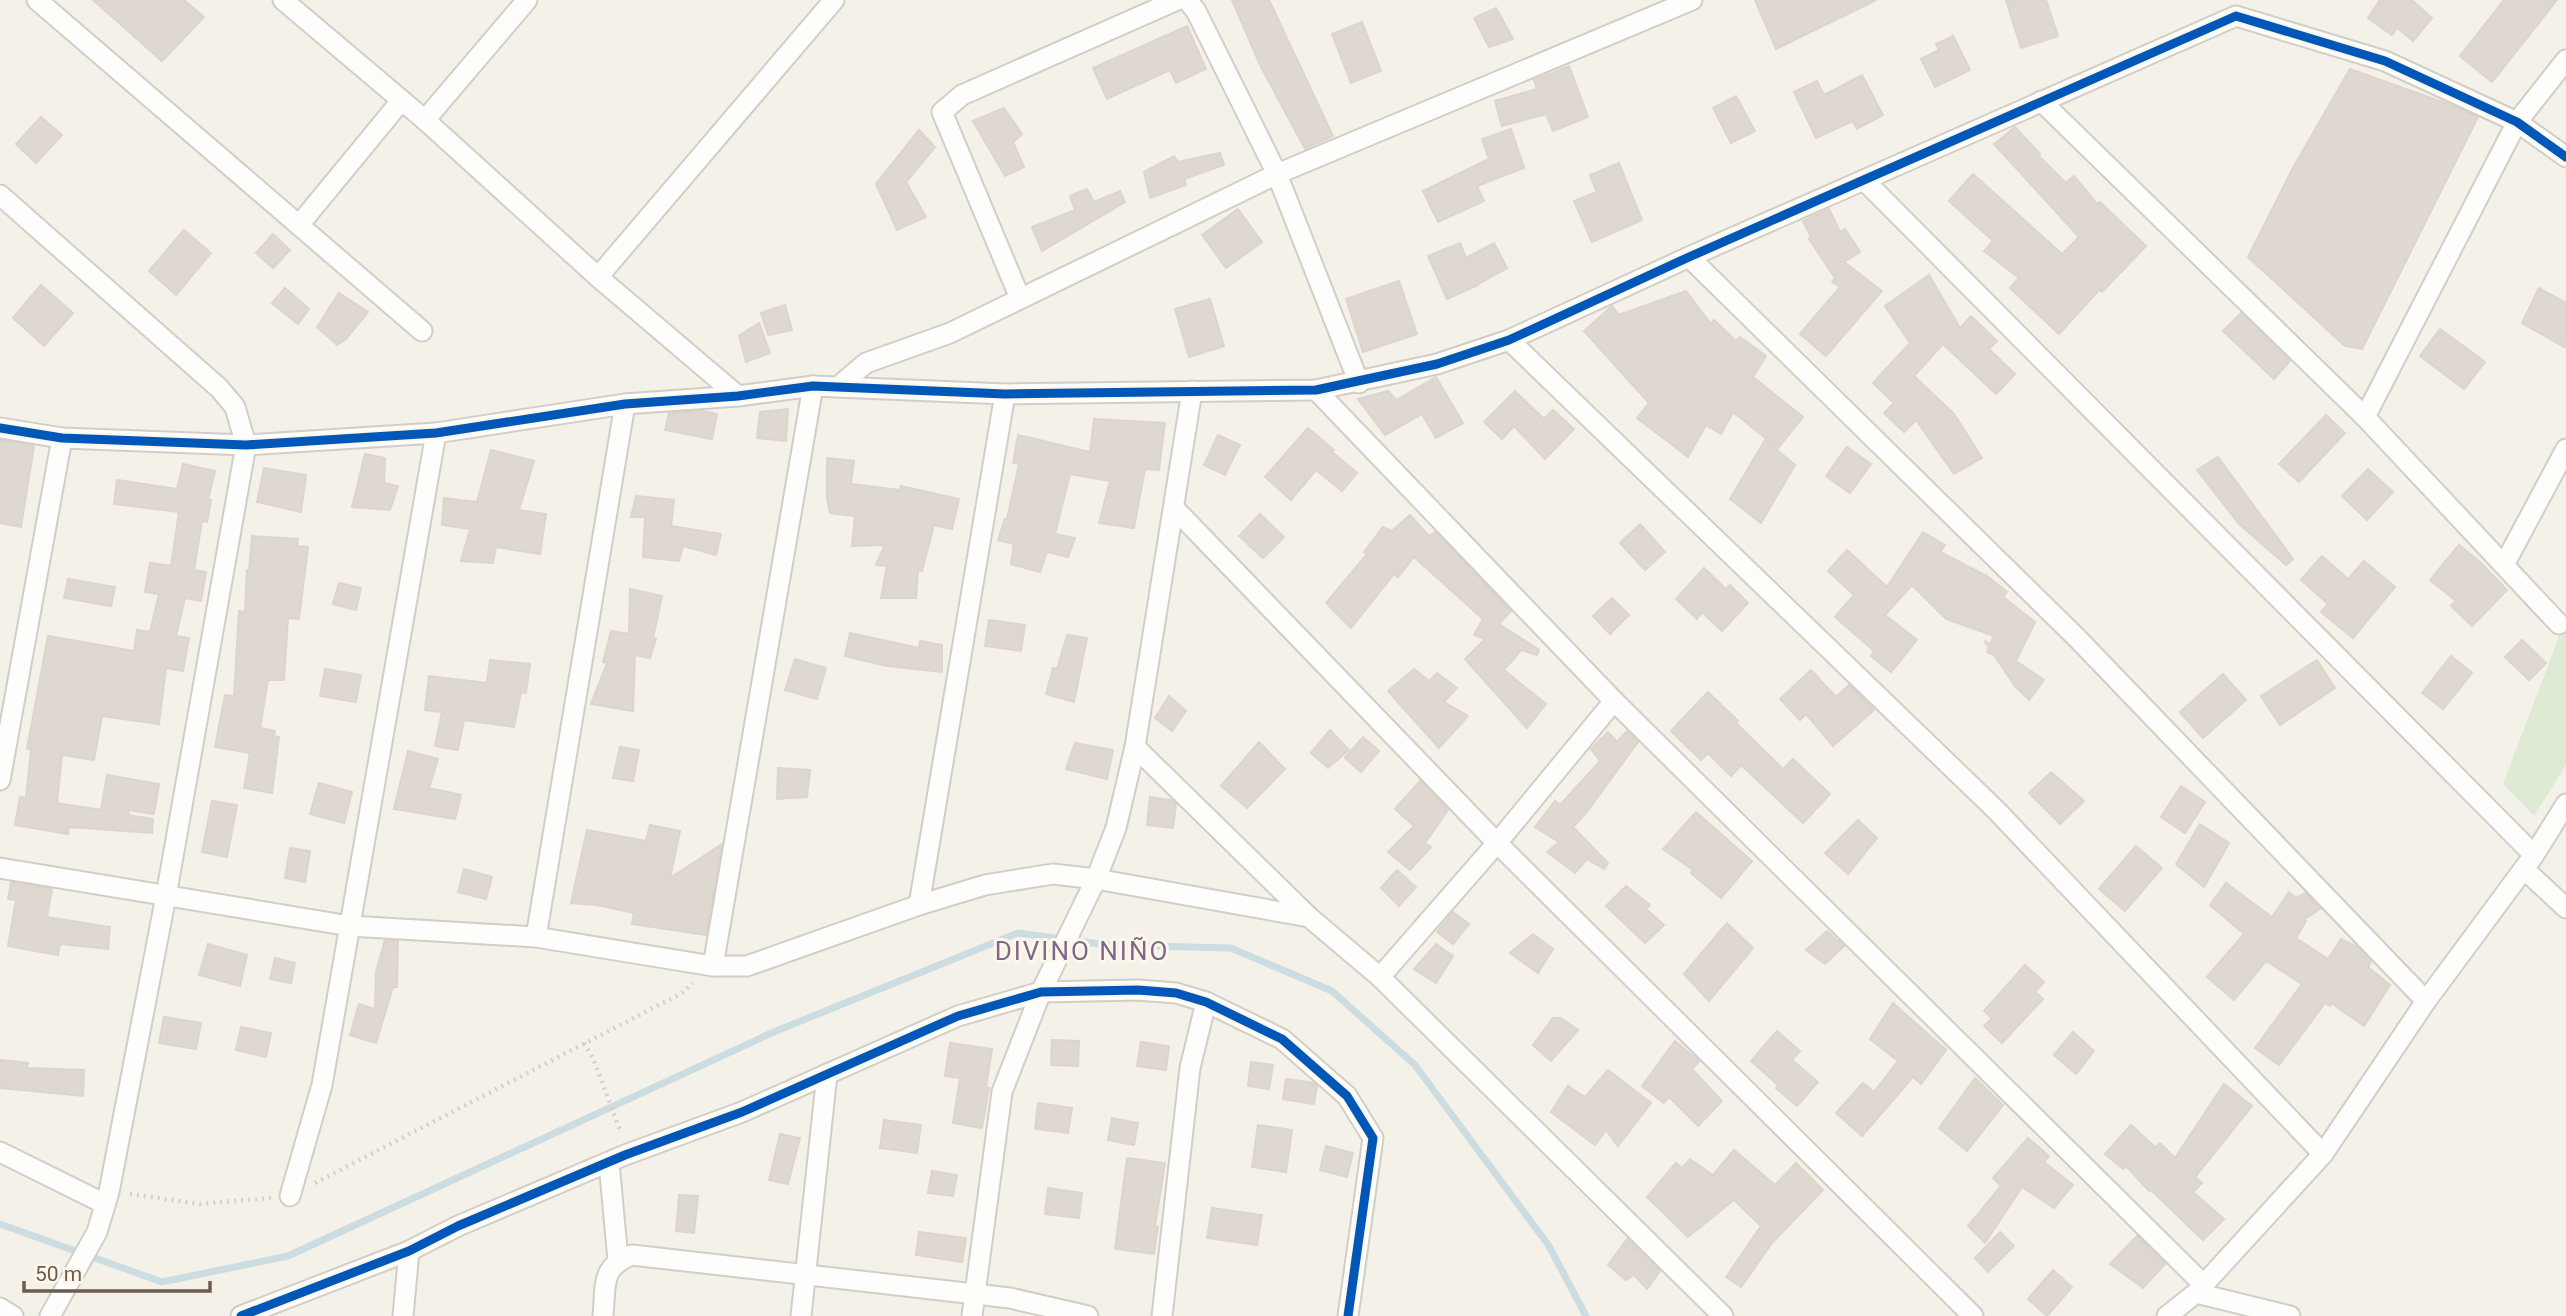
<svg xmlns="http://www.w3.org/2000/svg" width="2566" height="1316" font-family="Roboto,sans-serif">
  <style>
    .green { fill: #dfead5 }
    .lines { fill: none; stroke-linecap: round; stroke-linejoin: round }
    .stream { stroke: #ccdde2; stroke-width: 7 }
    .building { fill: #dfd8d0; stroke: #dcd5cb; stroke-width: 2 }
    .street-casing { stroke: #d2cec7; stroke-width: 23 }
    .path { stroke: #d4d0ca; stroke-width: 4.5; stroke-dasharray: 2 5; stroke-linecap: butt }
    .street { stroke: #fdfdfc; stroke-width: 19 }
    .cycleway-casing { stroke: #fcf7e9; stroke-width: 13 }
    .cycleway { stroke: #0057b8; stroke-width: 9 }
    .labels { text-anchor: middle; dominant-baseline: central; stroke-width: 6; stroke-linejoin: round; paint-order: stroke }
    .neighbourhood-label { font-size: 26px; letter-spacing: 2px; fill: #816689; stroke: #fcf7e9 }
  </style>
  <rect width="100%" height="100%" fill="#f4f1e8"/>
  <path class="green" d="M2566,618V765L2534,816L2503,784Z"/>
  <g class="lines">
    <path class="stream" d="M0,1224L162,1282L288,1256L776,1031L1018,933L1107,945L1231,948L1332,991L1415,1065L1549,1246L1586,1316"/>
  </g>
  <g class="building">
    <path d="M93,0H184L204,17L162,61Z"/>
    <path d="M1232,0H1269L1333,136L1305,149L1260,65Z"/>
    <path d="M1755,0H1876L1776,49Z"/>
    <path d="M2006,0H2046L2058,36L2021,48Z"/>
    <path d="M2380,0H2412L2432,18L2413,41L2397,28L2392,35L2368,18Z"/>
    <path d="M2504,0H2557L2492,82L2460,56Z"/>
    <path d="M1496,8L1513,39L1489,47L1474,18Z"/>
    <path d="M1362,22L1381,71L1351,83L1332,34Z"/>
    <path d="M1187,26L1206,69L1176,83L1170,70L1107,99L1093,68Z"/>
    <path d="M1953,36L1970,70L1935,87L1921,59L1939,50L1936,44Z"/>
    <path d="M1569,66L1588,117L1553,131L1546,114L1502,126L1495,101L1537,89L1534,80Z"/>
    <path d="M2350,69L2445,103L2478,117L2362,349L2345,346L2248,257L2294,166Z"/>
    <path d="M1862,75L1883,115L1857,129L1853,121L1816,138L1794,92L1817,81L1824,95Z"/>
    <path d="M1736,96L1755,131L1731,143L1713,108Z"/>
    <path d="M1004,108L1022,134L1013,142L1024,167L1005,176L973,121Z"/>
    <path d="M41,117L62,135L36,163L16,144Z"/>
    <path d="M2015,127L2040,154L2039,156L2066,183L2074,176L2097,204L2100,202L2146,246L2102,292L2099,290L2059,334L2010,288L2019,278L1984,251L1993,241L1949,201L1973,174L2062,254L2079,237L1994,144Z"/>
    <path d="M1511,129L1524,168L1477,186L1484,201L1438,222L1423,191L1489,159L1482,139Z"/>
    <path d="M919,130L935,147L906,182L926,217L897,230L876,184Z"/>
    <path d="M1220,153L1224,165L1184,179L1186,185L1150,198L1144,172L1174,156L1178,162Z"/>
    <path d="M1619,163L1642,220L1592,242L1574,201L1597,192L1590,175Z"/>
    <path d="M1087,189L1094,202L1120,191L1125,202L1042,251L1032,227L1075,210L1070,196Z"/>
    <path d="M1238,209L1262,242L1226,268L1202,235Z"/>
    <path d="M1829,209L1840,232L1845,229L1860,252L1844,262L1882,291L1826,356L1800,334L1840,287L1832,282L1835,278L1809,239L1811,237L1803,221Z"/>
    <path d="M184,230L211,253L176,295L149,271Z"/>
    <path d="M273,234L290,250L273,268L256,253Z"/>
    <path d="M1460,243L1466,258L1494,243L1507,268L1478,284V285L1447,299L1428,256Z"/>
    <path d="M1929,275L1960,328L1971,316L1997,341L1989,349L2015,374L1996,394L1943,344L1914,376L1954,414L1982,458L1954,474L1916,420L1904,432L1884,413L1894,403L1873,383L1910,343L1885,306Z"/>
    <path d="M1399,281L1417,334L1363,352L1346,299Z"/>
    <path d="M41,285L73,313L44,346L13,318Z"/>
    <path d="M285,288L309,309L298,324L272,303Z"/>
    <path d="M2539,288L2566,303V348L2522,323Z"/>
    <path d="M1686,291L1711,324L1714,320L1736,341L1740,337L1766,356L1753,377L1803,417L1778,448L1733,412L1721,434L1706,425L1688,457L1637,418L1649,403L1584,331L1612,306L1619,315Z"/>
    <path d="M339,293L368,312L346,339L337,345L317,327Z"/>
    <path d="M1210,299L1224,346L1189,357L1175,309Z"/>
    <path d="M785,305L792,330L768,335L761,313Z"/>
    <path d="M2241,313L2290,361L2274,379L2223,331Z"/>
    <path d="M759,323L770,353L746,362L739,336Z"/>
    <path d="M2440,329L2485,362L2464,389L2420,356Z"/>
    <path d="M1436,377L1463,423L1436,438L1422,414L1385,435L1358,399L1388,391L1396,400Z"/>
    <path d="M1515,391L1544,419L1553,410L1574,429L1545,459L1514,426L1502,439L1484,422Z"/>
    <path d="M788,409L786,441L757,438L760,412Z"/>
    <path d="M702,411L717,414L712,439L665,430L669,413Z"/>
    <path d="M2326,415L2345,433L2299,482L2279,464Z"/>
    <path d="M1094,419L1165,423L1159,470L1145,469L1134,528L1099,523L1110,481L1070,474L1055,534L1075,538L1068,557L1047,552L1040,572L1011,564L1014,544L998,540L1005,519H1007L1019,464L1013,463L1018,435L1090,452Z"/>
    <path d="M1308,428L1334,450L1332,452L1357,473L1342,491L1316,470L1291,500L1265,477Z"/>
    <path d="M1218,435L1240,445L1225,475L1204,465Z"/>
    <path d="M0,440L34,446L21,527L0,523Z"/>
    <path d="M1765,440L1795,465L1761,523L1730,499Z"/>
    <path d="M1847,447L1871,464L1850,493L1826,476Z"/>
    <path d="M491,450L534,461L519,510L546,514L540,554L496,547L493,563L461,561L470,529L442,525L444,498L477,502Z"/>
    <path d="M365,454L385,458L384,483L398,486L390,510L352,507Z"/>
    <path d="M2218,457L2293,559L2286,565L2239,524L2197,470Z"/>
    <path d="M827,458L854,461L851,484L900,490L901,486L959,499L952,529L934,525L922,571L918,570L916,598H881L887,566L876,565L885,545L852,546L855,516L830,513L827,498Z"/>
    <path d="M183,464L215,471L208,500H211L207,522L202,521L194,570L206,572L201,601L185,598L176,636L189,638L183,671L166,668L159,724L102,716L94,760L62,755L57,803L101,810L107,775L159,784L154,814L129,810L128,815L153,819L152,833L69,827L68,834L15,825L20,797L26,798L31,749H27L48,636L134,651L137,630L150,632L159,594L145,592L150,563L171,566L179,512L114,504L117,480L177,489Z"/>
    <path d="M264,468L306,475L301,512L257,502Z"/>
    <path d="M2368,469L2393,492L2367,520L2342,496Z"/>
    <path d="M636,496L674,500L671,526L721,534L716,555L683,546L679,561L643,557L645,517H631Z"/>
    <path d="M1260,514L1284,537L1263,558L1239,536Z"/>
    <path d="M1410,515L1429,536L1435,532L1511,611L1499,624L1539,650L1537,655L1521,650L1504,670L1546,704L1527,728L1465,659L1485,639L1474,635L1483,619L1414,557L1398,577L1394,574L1351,628L1326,603L1367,554L1364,552L1383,527L1392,531Z"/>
    <path d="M1640,524L1665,552L1645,570L1620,543Z"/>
    <path d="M1923,532L1945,545L1940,552L1987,576L2007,592L2003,597L2035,622L2016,661L2044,680L2029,700L2015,686L1994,655L1987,652L1989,647L1984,641L1990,644L1994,636L1946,619L1912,585L1885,615L1917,640L1891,672L1871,656L1874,651L1835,617L1854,595L1828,571L1847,550L1887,587Z"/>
    <path d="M252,536L298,539L297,546L308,547L299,619L288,618L284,680H268L260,728L275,731L274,736L279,737L272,793L244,788L250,753L215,747L225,695L234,696L239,611L245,612L247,570H249Z"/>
    <path d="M2459,545L2480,562L2507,590L2472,626L2451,606L2456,601L2430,580Z"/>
    <path d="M2322,556L2348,579L2364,561L2395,587L2353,638L2321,612L2328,604L2301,580Z"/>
    <path d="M1704,568L1726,589L1730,585L1748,603L1722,631L1702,612L1697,619L1676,599Z"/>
    <path d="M68,579L115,587L111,606L64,598Z"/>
    <path d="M339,583L361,588L356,610L333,604Z"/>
    <path d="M630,589L662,596L653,638L656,639L650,658L635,655L633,711L591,704L607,663L603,662L611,631L629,634Z"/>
    <path d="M1612,598L1629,615L1610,634L1593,616Z"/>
    <path d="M989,620L1025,625L1021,651L985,646Z"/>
    <path d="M850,633L919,648L920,641L942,645V672L887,666L845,656Z"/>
    <path d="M1067,635L1087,638L1074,702L1046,694L1053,668L1057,669Z"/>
    <path d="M2522,640L2546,663L2529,680L2505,657Z"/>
    <path d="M2451,656L2472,673L2443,709L2422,693Z"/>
    <path d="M795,659L826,668L817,699L785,690Z"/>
    <path d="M490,660L530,664L526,693L521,692L514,727L464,720L458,750L435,746L442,712L425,710L429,676L487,683Z"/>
    <path d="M2317,660L2335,688L2280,725L2261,696Z"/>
    <path d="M325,669L361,675L356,702L320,696Z"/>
    <path d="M1414,669L1429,681L1437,673L1457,688L1444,702L1468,716L1439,748L1388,691Z"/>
    <path d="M1811,670L1836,697L1849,685L1874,710L1833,746L1806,714L1800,720L1780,699Z"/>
    <path d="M2223,674L2246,700L2203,738L2180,712Z"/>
    <path d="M1708,692L1738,721L1736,723L1783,769L1793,759L1830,794L1803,823L1741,765L1731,776L1708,753L1701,760L1671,731Z"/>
    <path d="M1169,696L1186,711L1172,731L1155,718Z"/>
    <path d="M1330,730L1349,750L1328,768L1311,753Z"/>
    <path d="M1627,731L1638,742L1586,813L1573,827L1608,863L1604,869L1587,859L1575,873L1547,852L1559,842L1535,827L1555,801L1560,805L1600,761L1591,749L1608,732L1617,742Z"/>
    <path d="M1363,737L1379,751L1361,772L1345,758Z"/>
    <path d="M1259,742L1285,769L1247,808L1221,786Z"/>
    <path d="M1075,743L1113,750L1107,779L1066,769Z"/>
    <path d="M620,747L639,750L633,781L613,778Z"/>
    <path d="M408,751L438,759L429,788L461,795L455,819L394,809Z"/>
    <path d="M778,768L810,770L807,797L777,799Z"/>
    <path d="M2051,772L2084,801L2060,824L2029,793Z"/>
    <path d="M1420,781L1448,810L1425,843L1431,847L1410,870L1388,852L1414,826L1395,809Z"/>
    <path d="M319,783L352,792L344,823L310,814Z"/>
    <path d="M2181,786L2205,802L2185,833L2161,817Z"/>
    <path d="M1150,797L1171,800L1176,804L1173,828L1147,825Z"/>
    <path d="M212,801L237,805L227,857L202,852Z"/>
    <path d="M1696,812L1752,861L1721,898L1691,873L1693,870L1663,849Z"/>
    <path d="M1858,820L1877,838L1848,874L1825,853Z"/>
    <path d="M2200,824L2229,843L2204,887L2176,864Z"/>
    <path d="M650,825L680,831L670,878L722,844L706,935L632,924L634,913L597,905L571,903L587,830L646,841Z"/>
    <path d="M2136,846L2162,868L2125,911L2099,889Z"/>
    <path d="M290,848L310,851L305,882L285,878Z"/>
    <path d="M464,869L492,877L486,899L458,892Z"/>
    <path d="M1397,870L1416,887L1399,906L1381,888Z"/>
    <path d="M11,882L52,889L47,917L110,927L108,949L60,944L58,955L8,946L16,900L8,899Z"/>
    <path d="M2226,883L2272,917L2289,892L2296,898L2306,893L2320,909L2303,920L2306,921L2296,938L2328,959L2341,939L2356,946L2371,962L2368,967L2390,985L2364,1026L2331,1003L2330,1006L2325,1003L2279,1065L2255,1048L2302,984L2266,961L2234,1000L2207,977L2244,934L2210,905Z"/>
    <path d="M1626,886L1650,905L1646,909L1664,925L1645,943L1606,906Z"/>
    <path d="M1453,912L1469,924L1453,944L1437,932Z"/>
    <path d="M1727,923L1753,948L1709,1001L1684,974Z"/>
    <path d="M1827,931L1844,946L1825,964L1806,950Z"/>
    <path d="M1533,934L1553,949L1538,973L1510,953Z"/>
    <path d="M385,940L398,941L397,987H393L376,1043L350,1035L359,1004L375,1009L376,972Z"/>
    <path d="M208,944L247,955L240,986L199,975Z"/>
    <path d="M1436,944L1453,956L1436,983L1414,969Z"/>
    <path d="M275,958L295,963L291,983L270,979Z"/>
    <path d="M2025,965L2044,982L2035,992L2043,999L2002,1043L1984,1026L1992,1018L1984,1011Z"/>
    <path d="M1893,1003L1946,1050L1921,1084L1913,1077L1862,1136L1836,1113L1863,1083L1874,1092L1898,1061L1870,1039Z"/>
    <path d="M164,1017L201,1023L196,1049L159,1043Z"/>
    <path d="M1553,1018H1561L1578,1030L1551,1061L1533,1045Z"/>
    <path d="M241,1027L271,1033L266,1057L236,1050Z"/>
    <path d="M1777,1031L1800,1051L1792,1060L1818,1082L1797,1106L1776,1088L1778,1085L1751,1061Z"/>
    <path d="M2073,1032L2094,1051L2076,1074L2054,1055Z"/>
    <path d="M1052,1040L1079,1041L1078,1066L1051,1065Z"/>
    <path d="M1675,1041L1699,1061L1692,1069L1722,1101L1698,1126L1669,1097L1664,1103L1642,1086Z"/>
    <path d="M1141,1042L1169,1046L1166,1070L1137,1066Z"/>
    <path d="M950,1043L992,1049L986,1087L989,1088L982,1128L953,1123L960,1078L945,1076Z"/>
    <path d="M0,1060L28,1063L27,1068L84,1070L83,1096L0,1088Z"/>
    <path d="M1251,1062L1273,1065L1269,1089L1248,1086Z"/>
    <path d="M1608,1070L1651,1103L1618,1146L1606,1130L1595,1145L1551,1112L1568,1086L1585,1097Z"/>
    <path d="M1975,1078L2003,1105L1967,1151L1939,1128Z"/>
    <path d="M1286,1079L1314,1083L1317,1086L1314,1104L1283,1099Z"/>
    <path d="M2224,1084L2252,1106L2195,1177L2202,1183L2193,1192L2224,1219L2203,1240L2151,1190L2149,1191L2126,1166L2123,1169L2105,1154L2131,1125L2155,1147L2160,1143L2175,1158Z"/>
    <path d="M1038,1103L1072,1108L1068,1133L1035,1129Z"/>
    <path d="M1112,1118L1138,1123L1134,1145L1108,1140Z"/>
    <path d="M884,1120L921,1125L917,1153L880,1148Z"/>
    <path d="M1258,1125L1292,1130L1286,1172L1252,1167Z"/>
    <path d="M780,1134L800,1138L788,1184L769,1180Z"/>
    <path d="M2028,1138L2049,1156L2044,1162L2073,1185L2054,1208L2022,1187L1985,1243L1968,1226L2001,1186L1993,1178Z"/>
    <path d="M1326,1146L1353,1153L1347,1177L1320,1170Z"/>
    <path d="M1734,1150L1775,1185L1796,1163L1823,1190L1772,1243L1741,1287L1726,1277L1761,1226L1734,1200L1688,1237L1647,1197L1676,1163L1682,1168L1690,1159L1713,1175Z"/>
    <path d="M1127,1158L1165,1163L1155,1226L1158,1227L1154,1254L1115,1249Z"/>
    <path d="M932,1171L957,1175L953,1196L928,1193Z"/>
    <path d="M1048,1188L1082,1193L1079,1218L1045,1214Z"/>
    <path d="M679,1195L698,1196L694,1233L676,1231Z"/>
    <path d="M1212,1208L1262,1215L1257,1245L1207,1238Z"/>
    <path d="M919,1232L966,1238L962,1262L916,1255Z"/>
    <path d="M2000,1232L2014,1246L1988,1272L1975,1258Z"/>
    <path d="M2137,1236L2165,1264L2143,1288L2110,1264Z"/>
    <path d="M1627,1239L1660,1271L1647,1289L1634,1275L1626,1280L1608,1265Z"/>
    <path d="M2053,1270L2072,1287L2047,1316L2028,1299Z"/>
  </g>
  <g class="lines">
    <defs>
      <g id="street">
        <path d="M37,0L422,331"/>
        <path d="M283,0L425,120L598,277L738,396"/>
        <path d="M1187,0L1196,11L1277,174L1359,383"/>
        <path d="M2041,101L2365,417L2559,624"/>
        <path d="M425,120L527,0"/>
        <path d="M1864,180L2534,855"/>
        <path d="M0,195L219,388L235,407L246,445L166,896L109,1192L97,1232L50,1316"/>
        <path d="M299,225L401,101"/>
        <path d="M1689,257L2077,638L2426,1001"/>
        <path d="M598,277L834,0"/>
        <path d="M1020,298L942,112L962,95L1177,0"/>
        <path d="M1509,340L1996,810L2323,1154"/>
        <path d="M839,386L866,363L950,333L1277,174L1692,0"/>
        <path d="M1316,390L1614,701L2203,1284"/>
        <path d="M2365,417L2517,122L2566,60"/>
        <path d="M0,428L62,438L246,445L436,433L625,404L738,396L813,386L1005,394L1316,390L1437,364L1509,340L1689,257L2236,16L2385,61L2517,122L2566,157"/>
        <path d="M1174,508L1497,843L1973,1316"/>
        <path d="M2504,565L2566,449"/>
        <path d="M1135,747L1309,917L1380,977L1723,1316"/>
        <path d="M0,780L62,438"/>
        <path d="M0,868L350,926L536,937L713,966L813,386"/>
        <path d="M2524,869L2566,908"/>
        <path d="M919,905L1005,394"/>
        <path d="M536,937L625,404"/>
        <path d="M713,966H747L919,905L985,885L1053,874L1096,879L1309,917"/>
        <path d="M1380,977L1497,843L1614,701"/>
        <path d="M0,1152L105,1204"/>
        <path d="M609,1163L618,1260"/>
        <path d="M290,1196L322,1085L436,433"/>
        <path d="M2196,1293L2290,1316"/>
        <path d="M0,1308L13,1316"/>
        <path d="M241,1316L409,1251L458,1226L625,1155L742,1112L958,1016L1041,992L1138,990L1176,993L1206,1002L1282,1039L1347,1096L1373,1138L1348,1316"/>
        <path d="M403,1316L409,1251"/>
        <path d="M603,1316C606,1286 600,1267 632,1255L1010,1298L1088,1316"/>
        <path d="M801,1316L827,1074"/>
        <path d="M972,1316L1002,1092L1041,992L1096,879L1116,828L1135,747L1192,391"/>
        <path d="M1162,1316L1190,1068L1206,1002"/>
        <path d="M2167,1316L2196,1293L2323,1154L2426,1001L2534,855L2566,804"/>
      </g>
    </defs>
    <use href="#street" class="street-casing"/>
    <g class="path">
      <path d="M584,1043L593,1058L621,1133"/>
      <path d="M315,1183L682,993L693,983"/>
      <path d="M130,1194L200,1204L271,1198"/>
    </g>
    <use href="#street" class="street"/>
    <defs>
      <g id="cycleway">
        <path d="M0,428L62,438L246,445L436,433L625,404L738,396L813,386L1005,394L1316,390L1437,364L1509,340L1689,257L2236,16L2385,61L2517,122L2566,157"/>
        <path d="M241,1316L409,1251L458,1226L625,1155L742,1112L958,1016L1041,992L1138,990L1176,993L1206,1002L1282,1039L1347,1096L1373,1138L1348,1316"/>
      </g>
    </defs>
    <use href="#cycleway" class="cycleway-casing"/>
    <use href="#cycleway" class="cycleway"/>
  </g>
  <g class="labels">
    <g class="neighbourhood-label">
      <text x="1082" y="951">DIVINO NIÑO</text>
    </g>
  </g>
  <path d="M24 1281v10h186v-10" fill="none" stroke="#6d5c4d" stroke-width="3.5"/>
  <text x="35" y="1281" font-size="21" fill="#6d5c4d" stroke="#fcf7e9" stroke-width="5" paint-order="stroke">50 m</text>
</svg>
